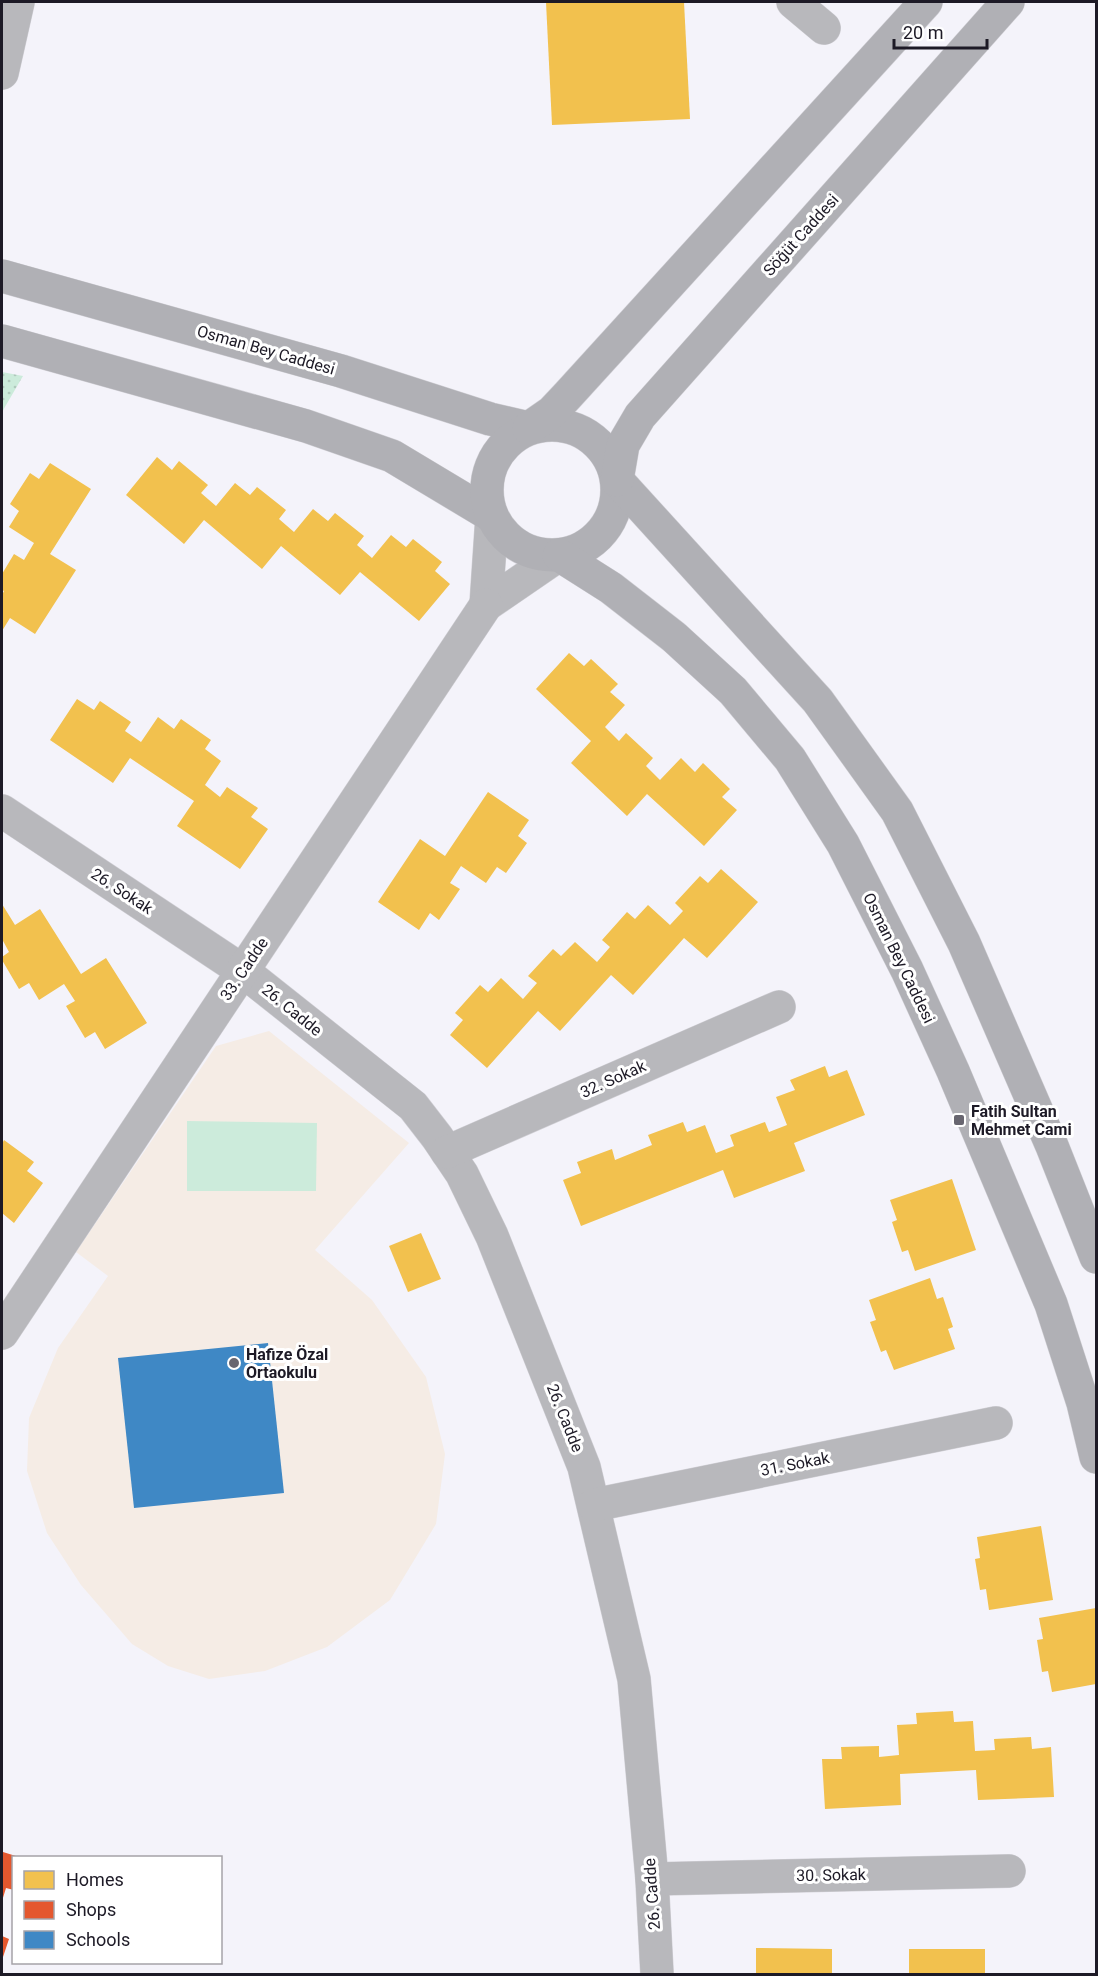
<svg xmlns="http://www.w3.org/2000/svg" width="1098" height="1976" font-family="Roboto,sans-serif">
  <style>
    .education { fill: #f5ece5 }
    .park { fill: url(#park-dots) }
    .pitch { fill: #ccebdb }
    .homes { fill: #f2c14e }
    .shops { fill: #e4572e }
    .schools { fill: #3f88c5 }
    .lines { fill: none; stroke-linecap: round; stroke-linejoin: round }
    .minor-casing { stroke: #d2d1d7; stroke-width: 34 }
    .major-casing { stroke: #d2d1d7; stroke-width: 34 }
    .minor { stroke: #b8b8bc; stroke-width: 33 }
    .major { stroke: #b0b0b5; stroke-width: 33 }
    .poi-dot { fill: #686670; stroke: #fff; stroke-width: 2 }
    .labels { text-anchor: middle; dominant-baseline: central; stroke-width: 6; stroke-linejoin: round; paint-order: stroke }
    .street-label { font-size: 16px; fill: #1d1a26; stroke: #fff }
    .poi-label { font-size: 16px; font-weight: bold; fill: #1d1a26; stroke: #fff; text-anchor: start }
  </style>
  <defs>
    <pattern id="park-dots" width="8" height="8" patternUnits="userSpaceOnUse" patternTransform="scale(1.5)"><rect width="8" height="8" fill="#ccebdb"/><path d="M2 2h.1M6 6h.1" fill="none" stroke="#afc9bc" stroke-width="1.8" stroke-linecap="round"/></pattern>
  </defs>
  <rect width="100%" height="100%" fill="#f4f3fa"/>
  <path class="education" d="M269,1031L409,1143L315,1250L372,1300L426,1377L445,1454L436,1524L390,1600L327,1647L265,1671L209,1679L168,1666L132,1644L81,1585L47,1533L27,1471L29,1418L58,1348L108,1276L76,1252L216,1046Z"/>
  <path class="park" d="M2,372L23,376L2,412Z"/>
  <path class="pitch" d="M187,1121L317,1123L316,1191H187Z"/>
  <g class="homes">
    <path d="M546,2H684L690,119L552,125Z"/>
    <path d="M157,457L172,470L179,461L208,485L201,493L216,506L235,483L250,495L257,487L286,510L279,519L294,532L313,509L328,521L335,513L364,536L357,545L372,558L391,535L406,547L413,539L442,562L435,571L450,584L419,621L360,572L340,595L281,546L262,569L204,520L184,544L126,495Z"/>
    <path d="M50,463L91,489L50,554L76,570L35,634L10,618L2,631V595L4,591L2,590V574L14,554L24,560L34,543L9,527L19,511L10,504L30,473L39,479Z"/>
    <path d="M569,653L584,666L591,659L618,684L610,692L625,705L605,727L619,741L626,733L653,758L646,766L660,780L681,758L695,772L703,763L730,789L722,797L737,810L704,846L647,794L627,816L571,763L591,741L536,689Z"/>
    <path d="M77,699L94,710L100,701L131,722L125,731L141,742L158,717L174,729L181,719L211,740L205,749L221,761L205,785L220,797L227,787L258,808L251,817L268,829L240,869L177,826L194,801L130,758L113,783L50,740Z"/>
    <path d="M488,792L529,820L518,836L527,843L506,873L497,867L486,883L461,866L450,883L460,889L439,920L430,913L419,930L378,902L420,839L445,856Z"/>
    <path d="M721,869L758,902L707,958L684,938L633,995L611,975L560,1031L538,1011L487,1068L450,1035L463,1020L455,1013L480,985L488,992L501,978L523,999L537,983L528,976L553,949L561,956L575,942L597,962L610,947L602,940L627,912L635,919L648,905L670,925L683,911L675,903L700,876L708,883Z"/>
    <path d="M2,904L15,925L40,909L81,974L106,958L147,1023L105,1049L95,1032L85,1038L66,1006L75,1001L64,984L39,1000L29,983L19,989L2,960V957L9,952L2,939Z"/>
    <path d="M825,1066L829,1077L847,1070L865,1115L794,1143L805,1171L734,1198L723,1170L581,1226L563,1180L581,1173L577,1162L612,1149L615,1160L652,1145L648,1135L683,1122L687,1132L705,1125L716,1153L734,1146L730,1135L765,1122L769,1132L787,1125L776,1097L795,1090L790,1080Z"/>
    <path d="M4,1140L34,1162L27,1171L43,1183L14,1223L2,1213V1144Z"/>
    <path d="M952,1179L976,1250L915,1271L908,1250L902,1252L892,1222L897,1220L890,1200Z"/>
    <path d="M421,1233L441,1279L408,1292L389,1246Z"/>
    <path d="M930,1278L937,1299L943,1297L953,1327L948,1329L955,1349L894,1370L886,1350L881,1352L870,1322L876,1320L869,1300Z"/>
    <path d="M1041,1526L1053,1600L989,1610L986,1589L980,1590L975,1559L980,1558L977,1537Z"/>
    <path d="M1096,1608V1684L1052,1692L1048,1671L1042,1672L1037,1640L1043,1639L1039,1618Z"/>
    <path d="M953,1711L954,1722L973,1721L975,1751L995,1750L994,1739L1031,1737L1032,1749L1051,1747L1054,1797L978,1800L976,1770L900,1774L901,1805L825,1809L822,1759H842L841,1747L879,1746V1757L899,1755L897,1725L917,1724L916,1713Z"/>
    <path d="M756,1948L832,1949V1974H756Z"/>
    <rect x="909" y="1949" width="76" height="25"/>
  </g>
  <g class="shops">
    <path d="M3,1852L19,1857L14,1858V1890L6,1888L2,1901V1857Z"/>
    <path d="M2,1936L9,1939L2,1960Z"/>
  </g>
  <path class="schools" d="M268,1343L284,1493L134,1508L118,1358Z"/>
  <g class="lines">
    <defs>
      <g id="minor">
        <path d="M793,2L824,28"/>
        <path d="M2,73L18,2"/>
        <path d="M492,516L486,605L559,555"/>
        <path d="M2,811L243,971L413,1106L437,1137L462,1174L492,1236L584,1467L634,1679L652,1879L657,1974"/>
        <path d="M447,1152L779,1007"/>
        <path d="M2,1333L486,605"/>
        <path d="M594,1505L996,1423"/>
        <path d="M652,1879L1009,1871"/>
      </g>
      <g id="major">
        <path d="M2,276L341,371L490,419L529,428"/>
        <path d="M2,341L306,426L392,456L492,516"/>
        <circle cx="552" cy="490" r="65"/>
        <path d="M529,428L552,412L568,395L926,2"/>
        <path d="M617,480L818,701L897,811L964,943L1052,1146L1096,1257"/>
        <path d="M617,480L623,445L640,416L1008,2"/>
        <path d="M559,555L611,588L674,637L733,691L790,759L843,844L907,970L953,1071L1051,1304L1083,1403L1096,1457"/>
      </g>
    </defs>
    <use href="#minor" class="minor-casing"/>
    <use href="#major" class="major-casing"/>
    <use href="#minor" class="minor"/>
    <use href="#major" class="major"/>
  </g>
  <g class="poi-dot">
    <rect x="953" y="1114" width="12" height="12" rx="3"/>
    <circle cx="234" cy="1363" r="6"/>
  </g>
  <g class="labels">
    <g class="street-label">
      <text transform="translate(801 235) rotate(-48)">Söğüt Caddesi</text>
      <text transform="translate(266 350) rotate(16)">Osman Bey Caddesi</text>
      <text transform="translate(122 891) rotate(33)">26. Sokak</text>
      <text transform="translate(899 958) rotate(64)">Osman Bey Caddesi</text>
      <text transform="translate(244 969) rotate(-56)">33. Cadde</text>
      <text transform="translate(292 1010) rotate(39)">26. Cadde</text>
      <text transform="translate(613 1079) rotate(-24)">32. Sokak</text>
      <text transform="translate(565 1418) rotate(68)">26. Cadde</text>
      <text transform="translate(795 1464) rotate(-11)">31. Sokak</text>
      <text transform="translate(831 1875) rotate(-1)">30. Sokak</text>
      <text transform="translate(652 1894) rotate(-94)">26. Cadde</text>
    </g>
    <g class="poi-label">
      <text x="971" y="1111">Fatih Sultan<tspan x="971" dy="18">Mehmet Cami</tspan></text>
      <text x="246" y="1354">Hafize Özal<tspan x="246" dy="18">Ortaokulu</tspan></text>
    </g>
  </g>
  <rect width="1098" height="1976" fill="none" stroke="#1d1a26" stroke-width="6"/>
  <rect x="12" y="1856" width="210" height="108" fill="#ffffff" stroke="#a5a3a8" stroke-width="1.5"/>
  <rect x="24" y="1871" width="30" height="18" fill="#f2c14e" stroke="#a5a3a8" stroke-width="1.5"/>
  <text x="66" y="1886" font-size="18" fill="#1d1a26">Homes</text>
  <rect x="24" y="1901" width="30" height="18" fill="#e4572e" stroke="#a5a3a8" stroke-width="1.5"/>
  <text x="66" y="1916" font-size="18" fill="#1d1a26">Shops</text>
  <rect x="24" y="1931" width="30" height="18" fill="#3f88c5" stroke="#a5a3a8" stroke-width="1.5"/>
  <text x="66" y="1946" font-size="18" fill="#1d1a26">Schools</text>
  <path d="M894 39v9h93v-9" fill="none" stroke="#1d1a26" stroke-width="3"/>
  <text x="903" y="39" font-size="18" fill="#1d1a26" stroke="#ffffff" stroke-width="4.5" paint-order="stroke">20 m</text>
</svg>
